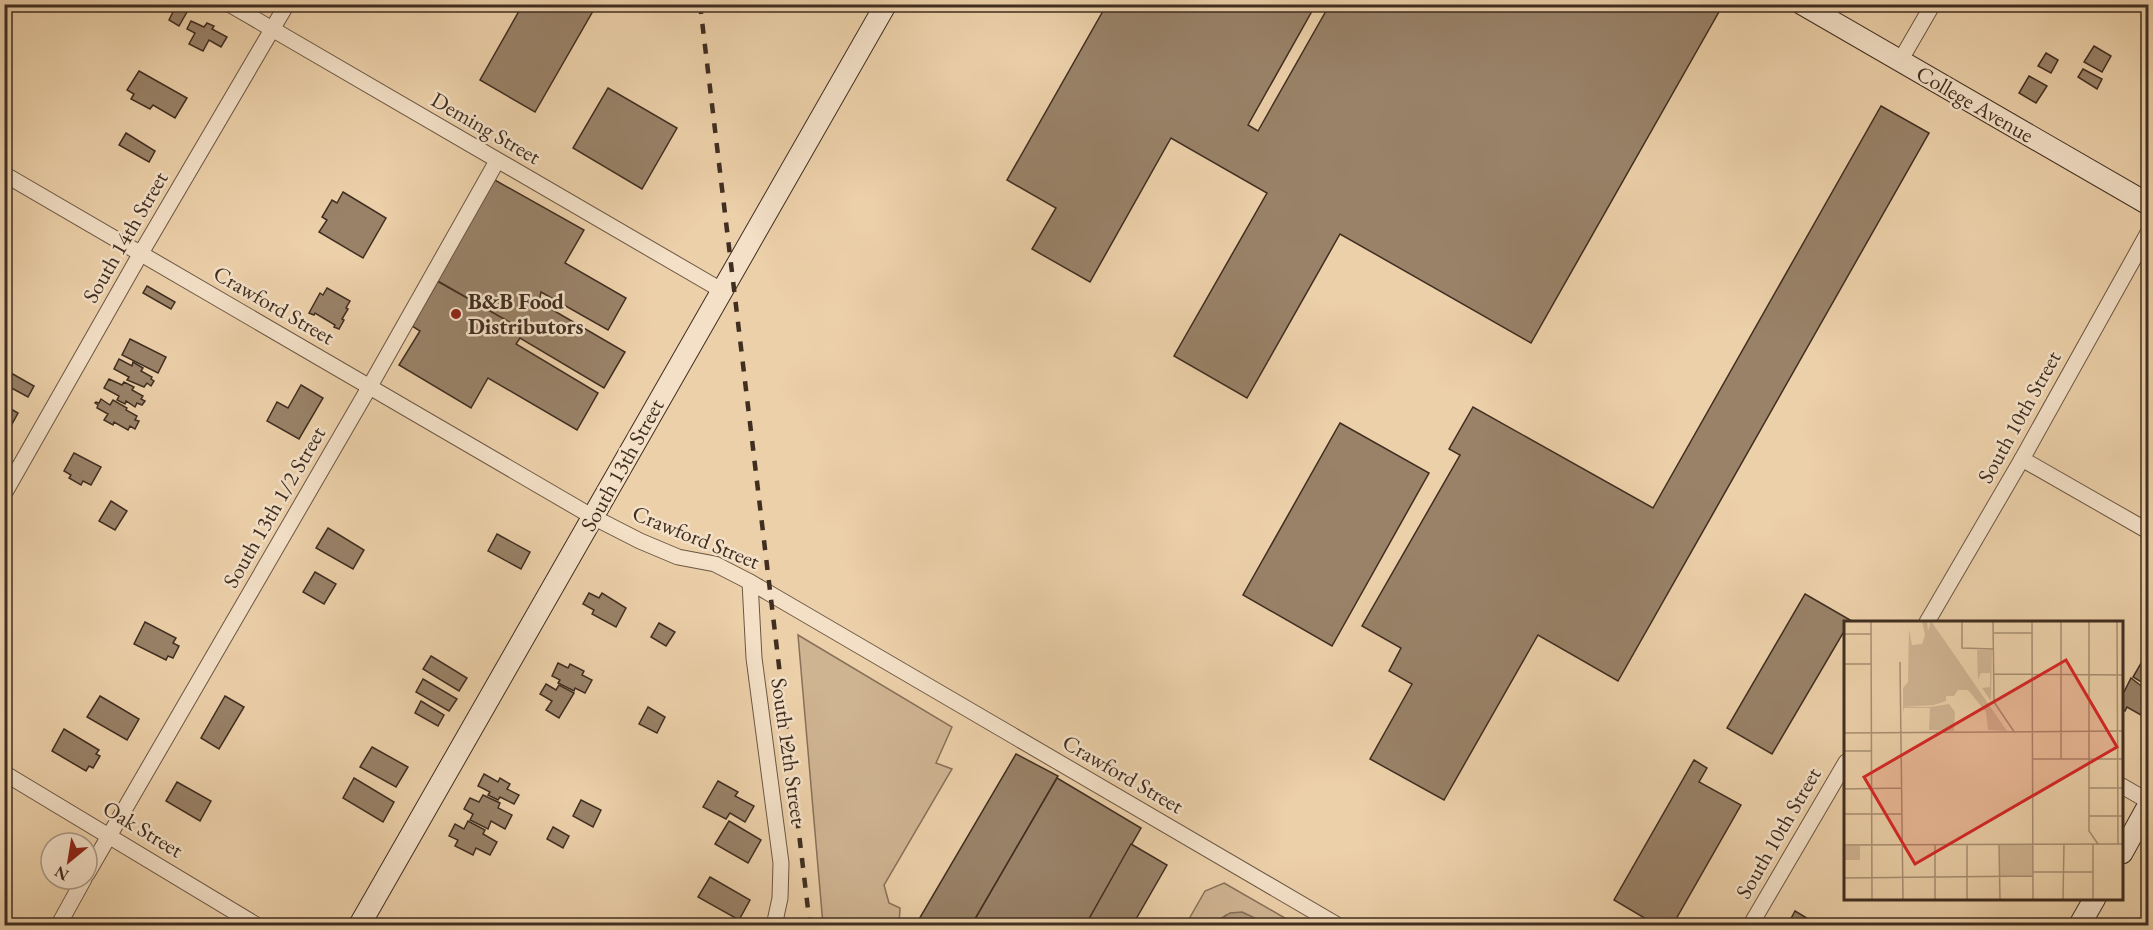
<svg xmlns="http://www.w3.org/2000/svg" width="2153" height="930" font-family="'EB Garamond',serif">
  <style>
    .green { fill: #cfb492; stroke: #88715a; stroke-width: 1.5 }
    .water { fill: #b2997b; stroke: #846e57; stroke-width: 1.5 }
    .building { fill: #998268; stroke: #402e21; stroke-width: 1.5 }
    .lines { fill: none; stroke-linecap: round; stroke-linejoin: round }
    .street-casing { stroke: #6b5643; stroke-width: 17 }
    .secondary-casing { stroke: #402e21; stroke-width: 23 }
    .street { stroke: #f3e0c7; stroke-width: 15 }
    .secondary { stroke: #f3e0c7; stroke-width: 21 }
    .rail { stroke: #402e21; stroke-width: 4.5; stroke-dasharray: 10 10; stroke-linecap: butt }
    .poi-dot { fill: #8f2418; stroke: #f3e0c7; stroke-width: 2 }
    .labels { text-anchor: middle; dominant-baseline: central; stroke-width: 5; stroke-linejoin: round; paint-order: stroke }
    .street-label { font-size: 22px; fill: #402e21; stroke: #f3e0c7 }
    .poi-label { font-size: 22px; font-weight: bold; fill: #402e21; stroke: #f3e0c7; text-anchor: start }
    .inset-road { fill: none; stroke: #a78f73; stroke-width: 1.5 }
    .view { fill: #d62828; fill-opacity: 0.15; stroke: #d62828; stroke-width: 3 }
    .inset-edge { fill: none; stroke: #402e21; stroke-width: 3 }
  </style>
  <rect width="100%" height="100%" fill="#ecd0a9"/>
  <filter id="stains"><feTurbulence type="fractalNoise" baseFrequency=".00333" numOctaves="4"/><feColorMatrix values="0 0 0 0 .2 0 0 0 0 .09 0 0 0 0 .02 0 0 0 .5 -.17"/></filter>
  <radialGradient id="worn" r=".72"><stop offset=".6" stop-color="#630" stop-opacity="0"/><stop offset="1" stop-color="#630" stop-opacity=".3"/></radialGradient>
  <g class="green">
    <path d="M798,635L952,727L936,763L952,769L884,885L889,903L900,908L899,925H823Z"/>
    <path d="M1224,883L1297,925H1262L1255,918L1226,915L1212,925L1185,926L1205,891Z"/>
  </g>
  <path class="water" d="M1242,912L1255,918L1262,925H1212L1230,913Z"/>
  <g class="building">
    <path d="M177,4L191,5L179,26L169,20Z"/>
    <path d="M523,4H597L535,112L480,80Z"/>
    <path d="M1107,4H1316L1248,125L1258,131L1330,4H1710L1720,10L1531,343L1340,234L1247,398L1174,356L1267,193L1171,138L1090,282L1032,249L1056,208L1007,180Z"/>
    <path d="M191,21L204,27L207,23L214,26L212,29L227,37L221,47L209,40L203,51L189,44L195,33L187,29Z"/>
    <path d="M2094,46L2111,56L2102,72L2084,62Z"/>
    <path d="M2046,53L2058,60L2051,73L2038,66Z"/>
    <path d="M2083,69L2102,79L2097,89L2078,77Z"/>
    <path d="M139,71L187,98L175,118L153,105L150,109L131,99L134,94L127,90Z"/>
    <path d="M2029,76L2047,86L2036,103L2019,93Z"/>
    <path d="M608,88L677,128L642,189L573,148Z"/>
    <path d="M1881,106L1929,133L1618,681L1538,635L1444,800L1370,759L1412,684L1389,671L1401,648L1362,626L1460,455L1449,449L1473,407L1653,508Z"/>
    <path d="M126,133L155,151L149,162L119,145Z"/>
    <path d="M493,179L584,230L565,263L626,298L608,330L541,292L539,302L625,352L604,388L520,338L516,344L598,393L577,430L488,378L471,408L399,365L420,331L412,326L438,281L518,327L435,280Z"/>
    <path d="M343,192L386,218L363,258L319,232L327,220L322,217L332,200L337,203Z"/>
    <path d="M147,286L175,302L171,309L143,293Z"/>
    <path d="M327,288L350,301L346,308L348,309L342,319L344,320L339,329L334,327L335,325L315,313L314,315L309,313L320,293L323,295Z"/>
    <path d="M130,339L166,357L158,373L122,355Z"/>
    <path d="M119,359L132,366L133,362L143,368L141,371L152,377L151,379L154,381L151,386L147,383L144,387L127,380L129,377L114,369Z"/>
    <path d="M4,369L34,386L28,397L4,384Z"/>
    <path d="M109,379L122,385L124,382L134,387L132,390L143,396L141,399L145,401L142,405L137,403L135,407L126,401L125,404L117,400L119,396L104,388Z"/>
    <path d="M301,385L323,398L299,439L267,421L277,402L288,408Z"/>
    <path d="M101,399L110,405L113,400L127,408L126,410L137,416L135,420L139,421L135,429L130,426L128,430L114,422L113,425L104,420L108,414L97,408L98,405L95,403L96,402L99,403Z"/>
    <path d="M4,405L18,413L12,424L4,420Z"/>
    <path d="M1340,423L1429,473L1332,646L1243,595Z"/>
    <path d="M74,453L101,467L91,485L83,481L81,485L69,478L71,475L64,471Z"/>
    <path d="M111,501L127,511L115,530L99,521Z"/>
    <path d="M328,528L364,550L353,569L316,548Z"/>
    <path d="M497,534L530,552L521,569L488,551Z"/>
    <path d="M315,572L336,584L324,604L303,592Z"/>
    <path d="M589,593L599,598L602,593L626,608L616,627L592,614L594,610L583,604Z"/>
    <path d="M1805,594L1850,620L1848,622H1846V628L1772,754L1727,728Z"/>
    <path d="M145,622L176,638L173,643L179,646L173,658L168,656L166,660L134,644Z"/>
    <path d="M659,623L675,632L666,646L651,637Z"/>
    <path d="M431,656L467,678L459,691L423,669Z"/>
    <path d="M2144,658L2148,661V686L2133,677Z"/>
    <path d="M558,663L568,668L570,664L584,671L582,675L592,680L585,693L575,688L574,691L558,683L560,680L552,676Z"/>
    <path d="M2131,678L2148,691V719L2127,707L2125,711L2122,709V691L2124,692Z"/>
    <path d="M423,679L457,699L449,711L416,692Z"/>
    <path d="M546,684L556,690L559,685L574,693L559,718L546,710L552,701L540,694Z"/>
    <path d="M100,696L139,719L127,740L87,717Z"/>
    <path d="M225,696L244,707L219,749L201,738Z"/>
    <path d="M421,701L444,715L438,726L415,713Z"/>
    <path d="M648,707L665,717L657,733L639,724Z"/>
    <path d="M64,729L99,750L96,754L100,756L93,768L89,766L86,771L52,751Z"/>
    <path d="M372,747L408,767L396,787L360,767Z"/>
    <path d="M1016,754L1058,776L971,926H915Z"/>
    <path d="M1694,760L1707,768L1699,782L1741,805L1672,926H1658L1614,900Z"/>
    <path d="M484,774L498,782L500,778L510,784L507,789L519,795L514,804L500,797L498,800L488,795L490,792L478,786Z"/>
    <path d="M354,778L394,802L383,822L343,798Z"/>
    <path d="M1057,778L1141,828L1085,926H971Z"/>
    <path d="M718,781L738,792L735,796L754,806L745,822L730,813L726,819L703,807Z"/>
    <path d="M177,782L211,801L200,821L166,801Z"/>
    <path d="M483,795L500,803L498,808L512,815L505,829L491,821L488,829L470,820L473,814L464,809L470,798L479,802Z"/>
    <path d="M581,800L601,810L593,827L573,816Z"/>
    <path d="M468,821L485,830L483,834L497,842L490,855L476,848L473,855L455,846L458,840L449,836L455,824L464,829Z"/>
    <path d="M729,821L761,840L748,863L715,844Z"/>
    <path d="M553,827L569,836L563,848L547,839Z"/>
    <path d="M1131,844L1167,865L1132,926H1085Z"/>
    <path d="M710,877L750,900L739,920L698,897Z"/>
    <path d="M1795,911L1820,926H1787Z"/>
  </g>
  <g class="lines">
    <defs>
      <g id="street">
        <path d="M229,4L721,290"/>
        <path d="M1900,61L1933,4"/>
        <path d="M4,174L593,517L640,541L678,557L715,564L750,582L1339,926"/>
        <path d="M2022,459L2148,531"/>
        <path d="M4,494L141,253L287,4"/>
        <path d="M750,582L754,658L781,863L780,898L774,926"/>
        <path d="M1927,622L2022,459L2148,233"/>
        <path d="M4,773L258,926"/>
        <path d="M2122,786L2148,801"/>
        <path d="M87,874L370,386L497,161"/>
        <path d="M58,926L84,879"/>
        <path d="M1750,926L1846,762"/>
      </g>
      <g id="secondary">
        <path d="M1802,4L2148,204"/>
        <path d="M2122,853L2148,806"/>
        <path d="M359,926L886,4"/>
        <path d="M2079,926L2095,898"/>
      </g>
    </defs>
    <use href="#street" class="street-casing"/>
    <use href="#secondary" class="secondary-casing"/>
    <use href="#street" class="street"/>
    <use href="#secondary" class="secondary"/>
    <path class="rail" d="M700,4L810,926"/>
  </g>
  <circle class="poi-dot" cx="456" cy="314" r="6"/>
  <g class="labels">
    <g class="street-label">
      <text transform="translate(1975 104) rotate(30)">College Avenue</text>
      <text transform="translate(486 128) rotate(30)">Deming Street</text>
      <text transform="translate(125 237) rotate(-60)">South 14th Street</text>
      <text transform="translate(274 305) rotate(30)">Crawford Street</text>
      <text transform="translate(2019 417) rotate(-61)">South 10th Street</text>
      <text transform="translate(622 465) rotate(-61)">South 13th Street</text>
      <text transform="translate(274 507) rotate(-60)">South 13th 1/2 Street</text>
      <text transform="translate(696 537) rotate(22)">Crawford Street</text>
      <text transform="translate(789 751) rotate(82)">South 12th Street</text>
      <text transform="translate(1123 774) rotate(30)">Crawford Street</text>
      <text transform="translate(143 829) rotate(31)">Oak Street</text>
      <text transform="translate(1778 833) rotate(-60)">South 10th Street</text>
    </g>
    <g class="poi-label">
      <text x="468" y="301">B&amp;B Food<tspan x="468" dy="25">Distributors</tspan></text>
    </g>
  </g>
  <g transform="translate(1844 621)">
    <rect width="279" height="279" fill="#ecd0a9"/>
    <path d="M78,0H83L84,10L87,0L163,110L144,109L142,91L124,69H114L110,75H102V80L90,84L59,86H86L105,83L111,91L110,110L85,109L86,87H60L59,92V67L64,61L65,8L68,24L78,23L81,14ZM133,29H148L147,80L138,67L146,66V52H137L134,59ZM155,223H189V255L156,256ZM0,225H16V239H0Z" fill="#cfb492"/>
    <path class="inset-road" d="M27,0L28,279M118,0V27L150,28M149,0L150,81L171,112M188,0L189,279M217,0V138M245,0V210L254,223M273,0L274,223M150,12H188M0,13H27M56,41L59,279M0,43H27M150,53L279,54M0,112L279,110M0,130H28M189,138H279M245,167H279M0,168L58,167M0,193H58M245,195H279M91,223V279M123,223V279M155,223L156,279M249,223V279M0,224L279,223M189,251H249M0,257L189,255M219,279L220,223"/>
    <path class="view" d="M222,39L273,126L71,243L20,156Z"/>
    <rect width="279" height="279" class="inset-edge"/>
  </g>
  <rect width="2153" height="930" fill="none" stroke="#ecd0a9" stroke-width="24"/>
  <rect x="6" y="6" width="2141" height="918" fill="none" stroke="#402e21" stroke-width="3"/>
  <rect x="12" y="12" width="2129" height="906" fill="none" stroke="#402e21" stroke-width="1.5"/>
  <g transform="translate(69 861) rotate(210)"><circle r="28" fill="#f3e0c7" stroke="#ab9985" stroke-width="1.5"/>
  <path d="M0-4.5L10 22L0 15L-10 22Z" fill="#8f2418"/>
  <text y="-9" font-size="16" font-weight="bold" text-anchor="middle" fill="#402e21">N</text>
  </g>
  <rect width="100%" height="100%" filter="url(#stains)"/>
  <rect width="100%" height="100%" fill="url(#worn)"/>
</svg>
